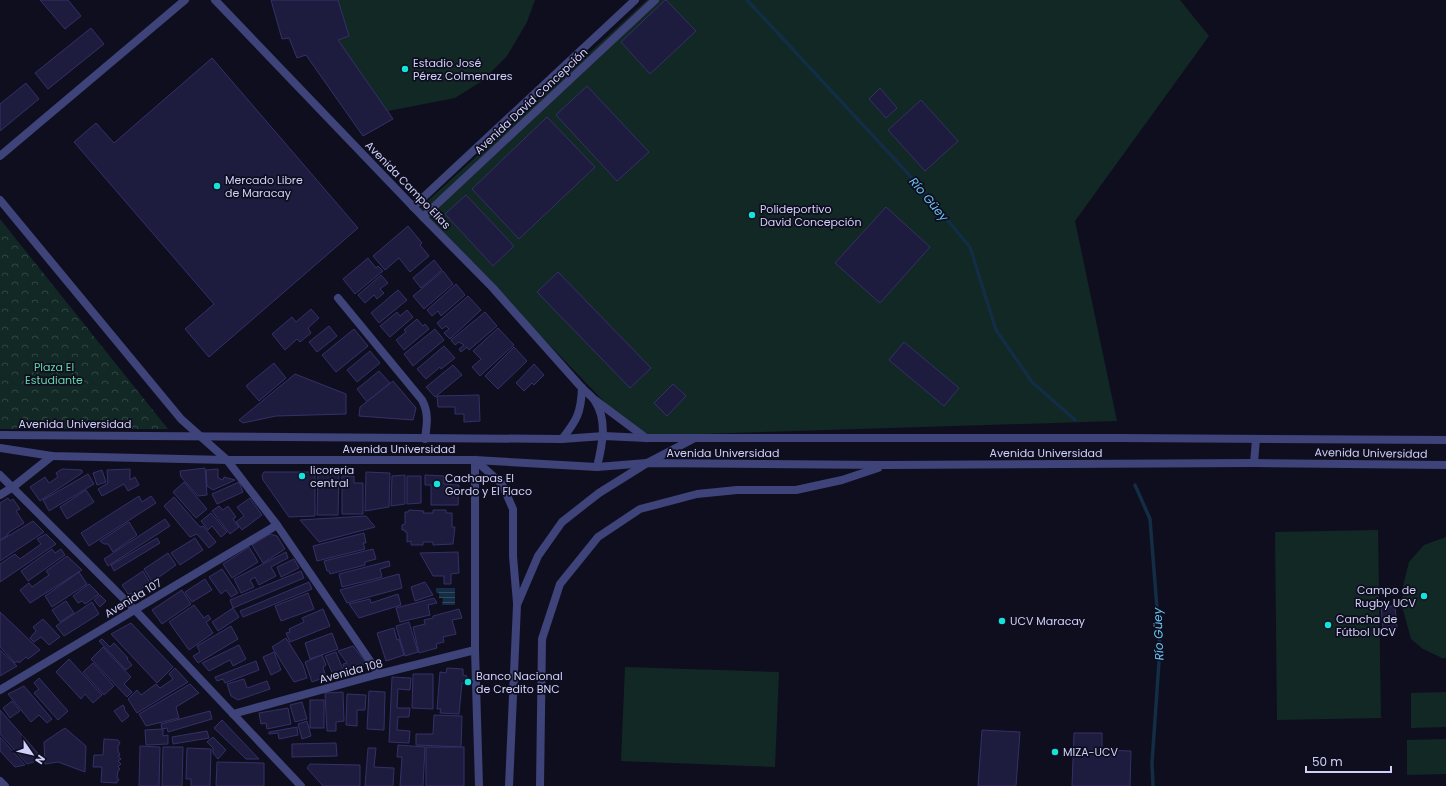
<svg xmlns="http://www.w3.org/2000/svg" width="1446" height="786" font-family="Poppins,sans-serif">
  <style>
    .green { fill: #122824 }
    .forest { fill: url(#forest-crowns) }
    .water { fill: url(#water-rules) }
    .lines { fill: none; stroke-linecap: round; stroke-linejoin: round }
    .stream { stroke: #122d44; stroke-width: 3.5 }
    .building { fill: #1e1c3e; stroke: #343068 }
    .minor { stroke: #3e437a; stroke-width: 8 }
    .tertiary { stroke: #3e437a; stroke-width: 8 }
    .poi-dot { fill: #14e3dc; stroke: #0f0e1f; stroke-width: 1.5 }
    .labels { text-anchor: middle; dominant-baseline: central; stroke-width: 3.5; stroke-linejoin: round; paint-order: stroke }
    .poi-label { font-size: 11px; fill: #d0d1fb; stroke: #0f0e1f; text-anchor: start }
    .street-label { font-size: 11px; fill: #d0d1fb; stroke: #0f0e1f }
    .park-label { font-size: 11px; fill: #64d4a8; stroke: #0f0e1f }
    .water-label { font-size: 12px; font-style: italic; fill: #68c4f1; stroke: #0f0e1f }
  </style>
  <defs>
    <pattern id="forest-crowns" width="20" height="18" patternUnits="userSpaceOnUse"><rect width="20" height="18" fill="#122824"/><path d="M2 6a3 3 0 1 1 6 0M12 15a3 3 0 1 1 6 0" fill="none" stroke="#334645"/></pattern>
    <pattern id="water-rules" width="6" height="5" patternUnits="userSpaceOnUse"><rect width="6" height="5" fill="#122d44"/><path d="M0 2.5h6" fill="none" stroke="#334a60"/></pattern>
  </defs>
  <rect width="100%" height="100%" fill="#0f0e1f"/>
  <g class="green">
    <path d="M271,0H535L527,22L507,56L482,81L455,98L388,111L393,119L363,136L306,55L297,58L289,38L282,39Z"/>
    <path d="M647,0H1180L1209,36L1075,221L1117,421L637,436L419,209Z"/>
    <path d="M1378,530L1381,718L1277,720L1275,532Z"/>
    <path d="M1446,537V658H1442L1423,649L1411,639L1402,606L1403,586L1409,562L1424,545Z"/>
    <path d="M625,667L779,672L775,767L621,761Z"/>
    <path d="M1446,692V727L1411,728V693Z"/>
    <path d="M1446,739V774L1407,775V740Z"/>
  </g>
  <path class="forest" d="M0,219L168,429H0Z"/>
  <path class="water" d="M436,588H455V605H442L443,598H439V593L436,592Z"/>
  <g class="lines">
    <g class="stream">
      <path d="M747,0L914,180L970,247L996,330L1032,382L1075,420"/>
      <path d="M1135,485L1150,519L1160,647L1152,763L1153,786"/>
    </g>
  </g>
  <g class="building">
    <path d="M40,0H68L81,16L65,29Z"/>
    <path d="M271,0H338L349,36L338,40L393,119L363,136L306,55L297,58L289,38L282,39Z"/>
    <path d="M665,0H666L696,31L650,74L621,42Z"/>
    <path d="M91,28L104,44L48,89L35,73Z"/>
    <path d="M212,58L358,228L209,357L185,329L214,304L74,142L96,123L114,143Z"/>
    <path d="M26,83L39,99L0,131V104Z"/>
    <path d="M587,86L649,152L617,181L556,115Z"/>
    <path d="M880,88L897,108L886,118L869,99Z"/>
    <path d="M921,100L958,141L925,171L888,130Z"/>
    <path d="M547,117L595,167L519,239L472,189Z"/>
    <path d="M466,195L514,246L493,266L445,214Z"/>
    <path d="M886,207L930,247L880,303L835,263Z"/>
    <path d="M408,226L422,243L420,245L429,256L410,272L399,258L385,270L373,256Z"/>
    <path d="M368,258L376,268L378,266L383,271L355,294L343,279Z"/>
    <path d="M434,260L442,270L421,288L413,278Z"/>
    <path d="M443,271L453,284L424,309L413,296Z"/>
    <path d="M558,272L651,368L630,388L537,292Z"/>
    <path d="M381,275L388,283L380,289L384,293L377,299L374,295L365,303L358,295Z"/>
    <path d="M456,284L465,295L441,316L438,311L432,316L427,310Z"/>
    <path d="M398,290L407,300L379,323L371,313Z"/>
    <path d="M468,296L481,310L450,339L444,333L449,329L446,326L442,329L437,323Z"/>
    <path d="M311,309L319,318L308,328L311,333L300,342L297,339L285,350L272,334L292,317L296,322Z"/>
    <path d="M407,310L413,317L390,337L380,326L397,312L400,316Z"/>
    <path d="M485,312L497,326L469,350L467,347L461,352L459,349L464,345L459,342L455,345L451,340Z"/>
    <path d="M417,319L423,326L425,324L429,329L404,350L396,340L406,332L404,330Z"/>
    <path d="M329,326L337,336L317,352L309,342Z"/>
    <path d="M498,328L514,345L480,376L472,367L481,359L473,351Z"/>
    <path d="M354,329L368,346L336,372L322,355Z"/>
    <path d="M435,329L444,340L413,366L404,354Z"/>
    <path d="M904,342L959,388L944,406L889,360Z"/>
    <path d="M444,346L455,358L441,369L440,367L426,379L417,369Z"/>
    <path d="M514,347L527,361L498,389L485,376Z"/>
    <path d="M370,351L380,363L357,382L347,370Z"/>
    <path d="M274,363L286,378L259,401L246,386Z"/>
    <path d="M534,364L544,375L534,385L532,383L524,391L516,383Z"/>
    <path d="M453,365L462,375L435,397L426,387Z"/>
    <path d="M379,371L390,383L367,402L357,389Z"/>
    <path d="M295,374L346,394V414L276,416L243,423L239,420Z"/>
    <path d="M393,381L416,408L413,420L359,416L360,407Z"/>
    <path d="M673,384L686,396L667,416L654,403Z"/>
    <path d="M479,395L480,421L464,422V414H455V407H438L437,396Z"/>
    <path d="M205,468L207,495L198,496L181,477L180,471Z"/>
    <path d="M62,469L82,470V473L40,501L30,487L45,477L49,483L58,477L56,473Z"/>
    <path d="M130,469V480L135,477L139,485L128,491L124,484L102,496L98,489L108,483L107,470Z"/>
    <path d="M218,469V478L223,480L224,477L235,480L213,490L207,486L206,470Z"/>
    <path d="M102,470L106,482L97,485L93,473Z"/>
    <path d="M264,472H315V516L289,517L263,480L262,475Z"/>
    <path d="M366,472L390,473L389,507L365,511Z"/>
    <path d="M318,473H339L338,515H317Z"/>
    <path d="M88,474L94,484L49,511L43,500Z"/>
    <path d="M405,475V504L391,506L392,476Z"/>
    <path d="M425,475L444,476V484L459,485L458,505H431V485H425Z"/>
    <path d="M342,476H354V483H363V514H342Z"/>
    <path d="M407,476H421V503L407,504Z"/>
    <path d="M184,482L207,509L196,518L173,492Z"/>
    <path d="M239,482L243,492L217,504L212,494Z"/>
    <path d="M86,490L94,502L67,519L60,507Z"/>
    <path d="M139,496L142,502L151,496L156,503L89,546L81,533Z"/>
    <path d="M174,497L200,527L203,526L216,542L209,548L197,534L190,537L164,506Z"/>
    <path d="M8,498L10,501L13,499L20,509L16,511L24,523L8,533V535L0,540V503Z"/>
    <path d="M250,498L262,515L242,530L236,522L244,516L237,507Z"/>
    <path d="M219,506L223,510L228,506L236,517L233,519L239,527L230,534L212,511Z"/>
    <path d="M409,510L424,511L423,513H433V510H446V513H452V527H455L453,544L433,545V542H423V545H411V541L407,542V532H405V530H402V525L405,524V512H408Z"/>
    <path d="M211,513L227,532L221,537L212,526L208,530L201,521Z"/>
    <path d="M366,516L375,527L319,542L300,520Z"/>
    <path d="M165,519L170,526L108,566L104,559Z"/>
    <path d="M33,521L44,532L0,561V541Z"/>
    <path d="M129,522L137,535L113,552L108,544H104L100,541Z"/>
    <path d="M364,533L366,543H363L365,549L317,561L313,546Z"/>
    <path d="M46,534L56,544L0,582V564L15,554L20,559L41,544L37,539Z"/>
    <path d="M270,534L277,536L285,549L263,563L252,545Z"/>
    <path d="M157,538L160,543L114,571L111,565Z"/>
    <path d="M195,538L203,550L180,565L171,553Z"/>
    <path d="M249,547L258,562L232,578L223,564Z"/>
    <path d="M52,549L55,553L61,549L65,555L28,581L21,571Z"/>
    <path d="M373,549L376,559L365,562V565L330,574L329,571H327L324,561Z"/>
    <path d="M286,552L288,558L271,567L276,576L259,585L255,577L250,580L254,587L241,593L234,579Z"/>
    <path d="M458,552L459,573L451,574V584H444V576H433L420,553Z"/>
    <path d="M168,553L176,565L152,582L144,569Z"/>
    <path d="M67,556L82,570L30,603L20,590L29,583L32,587L49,575L46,571Z"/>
    <path d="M294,559L299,568L281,577L277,567Z"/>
    <path d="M389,561L390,566L380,569L382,577L342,587L339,574Z"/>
    <path d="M222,569L238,593L231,597L226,590L221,594L209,577Z"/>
    <path d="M143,571L150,583L134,594H128L122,585Z"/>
    <path d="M301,571L304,578L233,608L230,600Z"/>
    <path d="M79,572L87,584L52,607L45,596Z"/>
    <path d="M399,574L402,588L347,603L340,590Z"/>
    <path d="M205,579L212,590L192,602L185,592Z"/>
    <path d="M309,582L312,589L243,617L240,611Z"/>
    <path d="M425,582L433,595L415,601L411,587Z"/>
    <path d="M89,584L99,594L85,604L82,601L78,603L73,596Z"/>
    <path d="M182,590L191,604L162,624L152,610Z"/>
    <path d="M308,593L314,609L281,621L275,606Z"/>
    <path d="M398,594L401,605L359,618L349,604L370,599L371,603Z"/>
    <path d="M100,595L106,601L100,607L94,600Z"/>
    <path d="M434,598L437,603L428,605L430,615L400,622L396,608Z"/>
    <path d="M66,601L74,613L60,622L52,610Z"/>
    <path d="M92,602L99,614L64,636L56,626Z"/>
    <path d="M194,605L204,618L208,615L211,619L206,622L213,633L189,650L169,622Z"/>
    <path d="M1395,606L1397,628L1383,629L1381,607Z"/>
    <path d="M233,608L239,617L218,631L212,622Z"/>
    <path d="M323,609L330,626L290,642L286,633L290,632L289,629L304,622L302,618Z"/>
    <path d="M459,609L462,618L452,620L456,634L443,637L444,642L436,644L437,648L419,653L413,627L425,624L424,620L433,618V616Z"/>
    <path d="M0,612L40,650L28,659L26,657L19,663L18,661L15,663L0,647Z"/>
    <path d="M43,619L60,637L49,645L41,637L34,642L30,638L36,631L33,627Z"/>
    <path d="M409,622L418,652L405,656L396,626Z"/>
    <path d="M131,623L173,667L157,683L111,634Z"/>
    <path d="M231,626L238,639L198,663L193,656L200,652L197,646Z"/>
    <path d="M394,628L397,640L399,639L404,655L386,661L377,633Z"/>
    <path d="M332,633L338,649L310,659L305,643Z"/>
    <path d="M286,638L303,665L307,678L294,682L272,647Z"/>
    <path d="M102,639L110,647L114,643L128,658L127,659L132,665L126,670L99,641Z"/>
    <path d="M239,645L246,659L233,666L230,660L209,671L202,663Z"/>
    <path d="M353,646L365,661L362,668L346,673L343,664L347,663L338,651Z"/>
    <path d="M103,647L131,677L124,684L132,692L127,697L91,659Z"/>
    <path d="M0,650L17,666L0,676Z"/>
    <path d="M274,652L281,670L271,675L263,657Z"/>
    <path d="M336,652L344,672L334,677L325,656Z"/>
    <path d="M322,655L326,665L323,667L326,677L312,682L305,662Z"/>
    <path d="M69,659L102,695L93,703L85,694L81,699L56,672Z"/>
    <path d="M256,661L259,670L225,683L223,679L217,681L215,677Z"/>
    <path d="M93,663L114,686L104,695L83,672Z"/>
    <path d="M175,668L188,682L137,713L128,699L137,690L141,695L156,684L160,688L173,679L169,674Z"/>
    <path d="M447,668L463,669V675L467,676L466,683H462L459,714L440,713L441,709H437L440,672L446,673Z"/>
    <path d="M413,674H433V709L412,708Z"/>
    <path d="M392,677L411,678L410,690L398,689L397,708H410L409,717H398L397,730L410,731L409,743L389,742Z"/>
    <path d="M39,678L68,711L58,720L34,693L39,689L34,683Z"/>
    <path d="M244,679L247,688L267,681L270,689L238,700L231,696L227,684Z"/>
    <path d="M190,684L199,693L176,707L179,718L146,726L139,714Z"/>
    <path d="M24,686L52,719L47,723L39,715L31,722L8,694Z"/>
    <path d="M369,691L385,692L384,730L367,729Z"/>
    <path d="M343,692L344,721L336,722V731H327L325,693Z"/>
    <path d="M347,694L366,695L365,710H357V726L346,725Z"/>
    <rect x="310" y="700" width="14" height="28"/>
    <path d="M12,701L20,711L10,718L3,708Z"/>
    <path d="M302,702L307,719L295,722L290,705Z"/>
    <path d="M123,705L125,708L124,709L129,716L122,722L114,711Z"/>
    <path d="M288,708L291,724L267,729L266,723L261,724L259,713Z"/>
    <path d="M0,710L43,759L27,764L0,734Z"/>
    <path d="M210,711L212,719L168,732L167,728L162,729L161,724Z"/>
    <path d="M434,715L462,716L461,747L416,745V734H433Z"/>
    <path d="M222,720L259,759H246L214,728Z"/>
    <path d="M307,721L311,736L302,739L298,724Z"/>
    <path d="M297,727L298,735L279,739L278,733L269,734V732Z"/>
    <path d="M65,728L86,746L85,772L58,762L45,764L44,742Z"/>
    <path d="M163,729V736L168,735V744L146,745L145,730Z"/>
    <path d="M982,730L1020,732L1016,786H978Z"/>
    <path d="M207,731L209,738L173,744L172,737Z"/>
    <path d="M1074,733H1102V750L1131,751L1130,786H1072Z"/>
    <path d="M0,737L25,765L15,767L0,751Z"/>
    <path d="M213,737L226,750L218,759L213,753V748L207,742Z"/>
    <path d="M104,739L118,740L120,743L118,746V751L120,755L118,756L121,759L118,761L121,764L118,767L120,769L118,771L117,777L119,780L117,781V783L101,782L102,767H93L94,755H103Z"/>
    <path d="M336,743L337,756L292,757V744Z"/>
    <path d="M398,745L425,747L423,786H400L402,757H397Z"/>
    <path d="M140,746L160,747L159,786H139Z"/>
    <path d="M163,747H183L182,786H162Z"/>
    <rect x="426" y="747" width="38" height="39"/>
    <path d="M187,748L211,749L210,786H191V779H186Z"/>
    <path d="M368,748H376L374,767L394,768L393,786H365Z"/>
    <path d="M217,762L264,763V786H216Z"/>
    <path d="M310,764L360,765V786H323L307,768Z"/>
  </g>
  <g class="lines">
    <g class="minor">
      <path d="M215,0L423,217L492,287L582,388C586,392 592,396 595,401C608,421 602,446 597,467"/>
      <path d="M0,156L185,0"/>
      <path d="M413,207L635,0"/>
      <path d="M423,217L655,0"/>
      <path d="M338,298L422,400C429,413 427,424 425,439"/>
      <path d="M562,439C577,420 581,413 582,388"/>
      <path d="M227,460L277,525L379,674"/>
      <path d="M475,460V650L479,786"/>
      <path d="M0,475L135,610L301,786"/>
      <path d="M0,495L13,487L52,456"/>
      <path d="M0,690L277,525"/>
      <path d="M233,714L379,674L475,650"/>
      <path d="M0,781L5,786"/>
    </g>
    <g class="tertiary">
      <path d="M0,200L181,419L227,460"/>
      <path d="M595,400L646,438"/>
      <path d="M0,435L562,439L604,436L646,438H1122L1446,440"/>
      <path d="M0,448L52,456L227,460H475L597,467L647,463L886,465L1254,463L1446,465"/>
      <path d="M475,460L502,484L513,509V556L517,603"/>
      <path d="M1254,463L1256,439"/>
      <path d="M509,786L517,605L538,556L562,522L599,493L647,463L693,439"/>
      <path d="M540,786L542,639L560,584L598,537L640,509L697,494L737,490H796L842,480L878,468"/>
    </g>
  </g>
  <g class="poi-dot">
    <circle cx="405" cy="69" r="4"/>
    <circle cx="217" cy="186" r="4"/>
    <circle cx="752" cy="215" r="4"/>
    <circle cx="302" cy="476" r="4"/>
    <circle cx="437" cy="484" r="4"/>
    <circle cx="1424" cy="596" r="4"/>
    <circle cx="1002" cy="621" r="4"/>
    <circle cx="1328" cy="625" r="4"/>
    <circle cx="468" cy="682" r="4"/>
    <circle cx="1055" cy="752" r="4"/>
  </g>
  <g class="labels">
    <g class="poi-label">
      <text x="413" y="63">Estadio José<tspan x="413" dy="13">Pérez Colmenares</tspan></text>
      <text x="225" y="180">Mercado Libre<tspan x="225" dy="13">de Maracay</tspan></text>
      <text x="760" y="209">Polideportivo<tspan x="760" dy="13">David Concepción</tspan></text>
      <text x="310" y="470">licoreria<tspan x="310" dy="13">central</tspan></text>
      <text x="445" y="478">Cachapas El<tspan x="445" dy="13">Gordo y El Flaco</tspan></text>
      <text x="1416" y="590" text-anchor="end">Campo de<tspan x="1416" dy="13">Rugby UCV</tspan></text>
      <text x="1336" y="619">Cancha de<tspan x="1336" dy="13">Fútbol UCV</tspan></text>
      <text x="1010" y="621">UCV Maracay</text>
      <text x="476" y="676">Banco Nacional<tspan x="476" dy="13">de Credito BNC</tspan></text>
      <text x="1063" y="752">MIZA-UCV</text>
    </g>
    <g class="street-label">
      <text transform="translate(531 101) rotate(-43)">Avenida David Concepción</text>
      <text transform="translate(408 185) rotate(46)">Avenida Campo Elías</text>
      <text x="75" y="424">Avenida Universidad</text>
      <text x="399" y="449">Avenida Universidad</text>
      <text x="723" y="453">Avenida Universidad</text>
      <text x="1046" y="453">Avenida Universidad</text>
      <text transform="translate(1371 453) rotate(1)">Avenida Universidad</text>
      <text transform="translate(133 598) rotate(-31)">Avenida 107</text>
      <text transform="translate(351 671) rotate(-15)">Avenida 108</text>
    </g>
    <g class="park-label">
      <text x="54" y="367">Plaza El<tspan x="54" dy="13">Estudiante</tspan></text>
    </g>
    <g class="water-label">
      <text transform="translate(929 199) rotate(50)">Río Güey</text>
      <text transform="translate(1158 634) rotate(-92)">Río Güey</text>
    </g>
  </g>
  <g transform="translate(32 754) rotate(124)" stroke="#0f0e1f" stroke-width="3" paint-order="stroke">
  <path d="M0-3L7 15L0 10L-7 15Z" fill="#d0d1fb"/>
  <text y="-6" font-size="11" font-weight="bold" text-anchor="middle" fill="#d0d1fb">N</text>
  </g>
  <path d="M1306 766v6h85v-6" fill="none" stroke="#d0d1fb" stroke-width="2"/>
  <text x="1312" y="766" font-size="12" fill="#d0d1fb" stroke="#0f0e1f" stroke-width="3" paint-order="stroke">50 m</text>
</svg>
